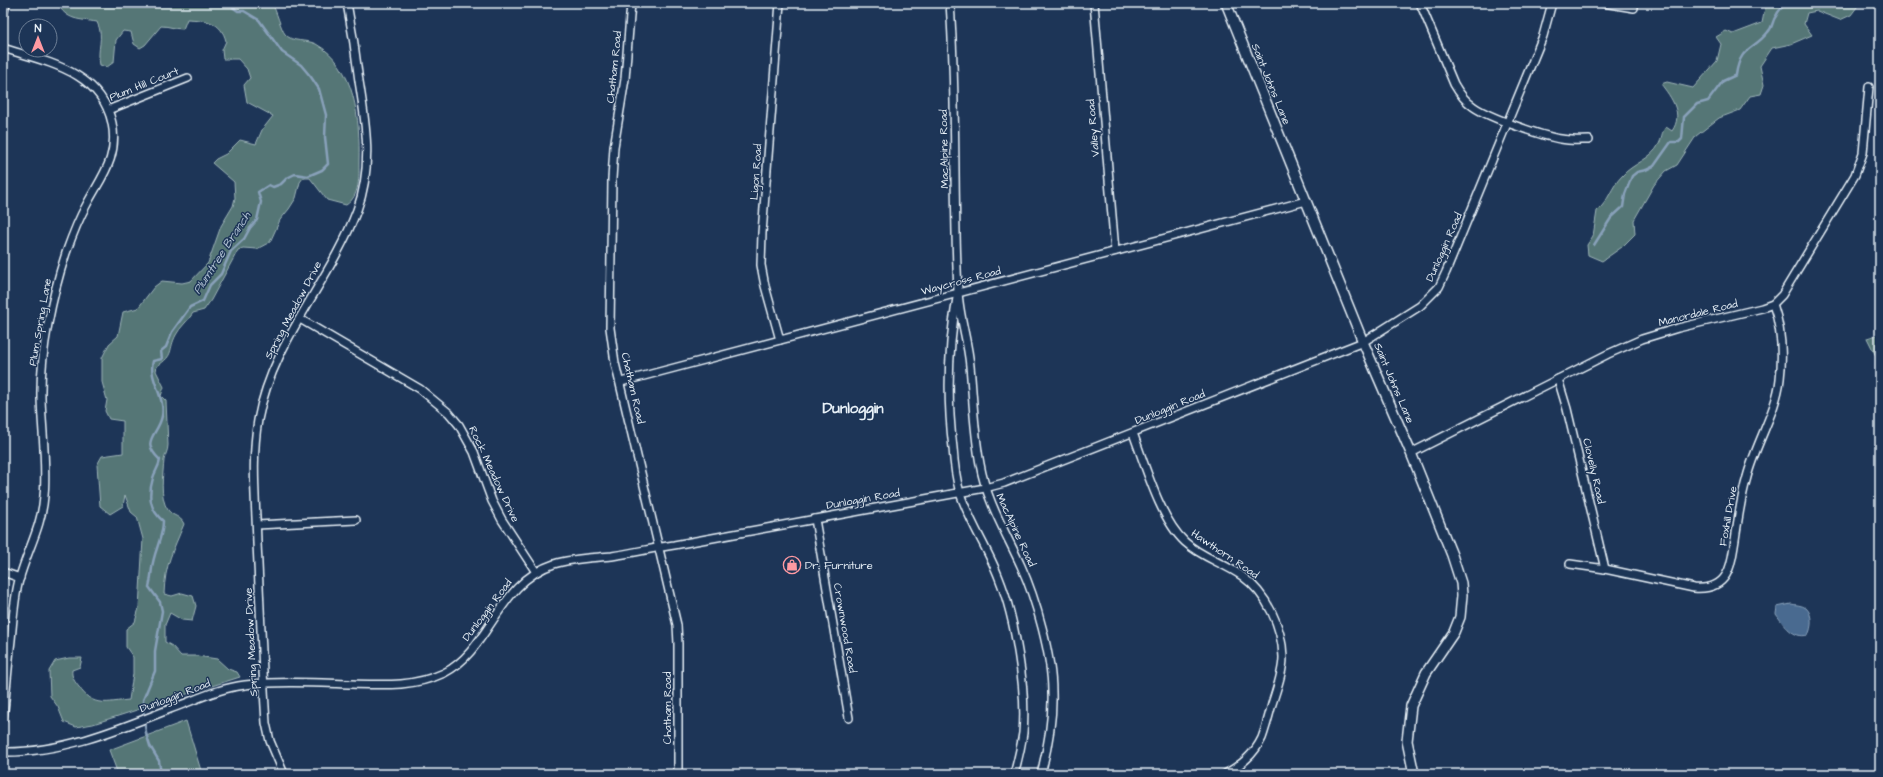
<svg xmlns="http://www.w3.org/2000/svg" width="1883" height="777" font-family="'Architects Daughter',sans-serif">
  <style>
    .green { fill: #547676; stroke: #9eb4b7 }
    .water { fill: #4a6b90; stroke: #89a1ba }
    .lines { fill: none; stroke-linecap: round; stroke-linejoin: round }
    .stream { stroke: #89a1ba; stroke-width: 2.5 }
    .minor-casing { stroke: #e8f1f8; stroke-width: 10 }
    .tertiary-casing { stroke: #e8f1f8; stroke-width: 12 }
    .minor { stroke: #1d3557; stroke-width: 7 }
    .tertiary { stroke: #1d3557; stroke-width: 9 }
    .labels { text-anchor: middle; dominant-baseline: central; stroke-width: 3; stroke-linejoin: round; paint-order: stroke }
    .street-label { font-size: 11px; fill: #e8f1f8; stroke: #1d3557 }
    .poi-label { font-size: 11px; fill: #e8f1f8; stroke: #1d3557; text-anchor: start }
    .water-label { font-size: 12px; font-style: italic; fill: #b1c2d4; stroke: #1d3557 }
    .district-label { font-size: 15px; font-weight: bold; fill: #e8f1f8; stroke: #1d3557 }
  </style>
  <rect width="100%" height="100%" fill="#1d3557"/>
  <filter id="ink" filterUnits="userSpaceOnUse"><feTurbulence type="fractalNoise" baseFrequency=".025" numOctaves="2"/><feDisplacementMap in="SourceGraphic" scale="8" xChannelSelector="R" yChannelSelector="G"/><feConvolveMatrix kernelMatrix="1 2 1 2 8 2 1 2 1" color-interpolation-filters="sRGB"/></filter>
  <g filter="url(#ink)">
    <g class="green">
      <path d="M57,3H272C276,10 281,29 285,34C292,43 306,39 316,44C356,66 360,121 359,161C359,177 360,196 346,205L327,200L310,178H303L300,182L296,198L289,209L280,220L270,242L257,249L243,248L238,250L211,300L204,310L193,313C188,321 180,327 176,335C168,350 175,355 157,366L156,371L164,387L161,396L166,401L168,445C168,451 165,455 164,460C163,474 159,498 168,510C173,517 180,515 184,524C173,551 165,564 164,594L172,596L182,593L193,596L196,606L192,621L182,620L170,613L165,625V642L172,646L181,656H197L217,659L228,669L237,672L240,677L93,724L76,727L64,722L58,707L50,696L49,671L55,661L69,658H82L80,667L72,670C71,677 75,682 79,687C93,708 107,702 129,700L133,674V657L126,647V629L135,622L139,608L143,539L137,517L131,512L125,495L123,506L110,514L100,506L97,465L102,456L123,453V421L109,419L105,411L107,400L102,382V358L109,344L118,336L123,312L138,308L154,287L162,281L182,283L191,281L208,263L221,226L233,206L235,198L234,182L212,163L216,159L226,154L240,140L256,144L262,130L273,116L247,102L244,85L250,78L247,69L238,59H223L222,50L226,41C221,21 206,20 187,19L183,29C174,29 170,26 161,26L145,45L140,48L134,44L131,32L123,31L116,40L114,62L107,67L100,65C96,49 105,38 97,22C79,19 67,21 57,3Z"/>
      <path d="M1766,3H1860L1851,15L1840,20L1817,11L1807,13L1804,24L1812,35L1791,44L1772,48L1760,66L1764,85L1761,94L1750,96L1740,110L1719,118L1696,136L1677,165L1666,171L1654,185L1634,220L1635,234L1622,247L1602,261L1588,255L1587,245L1593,236L1597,211C1609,201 1611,187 1622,176C1632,164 1652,159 1659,144C1662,138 1661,133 1666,127L1672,131C1684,114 1671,97 1661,84L1667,82L1693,88L1717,61L1721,44L1716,37L1726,31L1733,34L1762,23Z"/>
      <path d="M1880,334V368L1879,362L1867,338Z"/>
      <path d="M186,721L202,774H118L109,750Z"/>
    </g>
    <path class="water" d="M1791,604C1796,605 1802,605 1806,608C1813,614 1812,628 1808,635C1793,639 1784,625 1776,614L1777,607Z"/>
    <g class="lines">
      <g class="stream">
        <path d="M1594,245L1611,218L1623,207L1625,194L1632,176L1637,172L1646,170L1654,166L1671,142H1679L1682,139L1684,117L1697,104L1708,101L1723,81L1736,75C1740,46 1753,51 1768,32C1773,27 1772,21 1776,16C1778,11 1782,8 1785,3"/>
        <path d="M161,774L159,761L150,746L146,733L143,709V700L155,671V651L162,611L160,602L149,587C151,580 151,575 152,568C154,551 163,538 163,521C149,509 148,495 153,478C155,471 159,467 160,460C139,440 158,436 162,416C166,397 148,379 153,361L162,359L161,351L166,347L172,332L190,307L203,301L210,285L221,274L231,251L244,239L250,228L257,220L261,202L258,192L269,185L273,187L281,184L287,178L295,174L308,176L322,170L328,164L325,137L326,115L319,89L311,77L301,65L282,52L259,20L244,11H238L228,4L205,3"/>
      </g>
      <defs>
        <g id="minor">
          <path d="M631,3L625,79L614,147L612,179L610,328L615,363L677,625L678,644V774"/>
          <path d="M780,3L762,233L761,265L765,286L780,340"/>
          <path d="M950,3C957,99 953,195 958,291C959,316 968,341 970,366C973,398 974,432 980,464C986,500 1006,533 1021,566C1036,599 1052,656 1052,692C1053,720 1048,747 1041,774"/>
          <path d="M1094,3L1115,251"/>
          <path d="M1420,3L1454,84C1459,93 1465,101 1474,107C1490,118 1542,136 1561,139C1571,141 1580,140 1589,140"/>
          <path d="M1603,3L1634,8"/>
          <path d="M3,16L6,3"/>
          <path d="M3,48C46,62 101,71 112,123C119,157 102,176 87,204C78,220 72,236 66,253C52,296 40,352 41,398C42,431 47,464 44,496C42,526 27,551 19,580C14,599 13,620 11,640C8,666 6,693 3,719"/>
          <path d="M108,110L188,78"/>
          <path d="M957,298C948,347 947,399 953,448C954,463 956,479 960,493C970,523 988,549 999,578C1015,618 1027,690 1023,733C1021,747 1018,760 1014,774"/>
          <path d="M300,319L420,389L449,413L459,425L474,452L492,501L502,520L536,572"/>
          <path d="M1558,379L1567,409L1605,569"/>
          <path d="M621,382C849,322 1077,261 1306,201"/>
          <path d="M1133,433C1145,465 1160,519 1185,542C1201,557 1224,563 1242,576C1267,594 1282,626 1283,657C1283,672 1277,688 1272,704C1269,715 1266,727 1262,738C1254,755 1241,765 1225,774"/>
          <path d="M1411,453L1608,354L1642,339L1678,328L1762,308L1773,304L1782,295L1855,175L1863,153L1869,87"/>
          <path d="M815,519L849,718"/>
          <path d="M257,525L356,520"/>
          <path d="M1570,564L1605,569L1694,588C1707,589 1719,587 1726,575C1732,566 1733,551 1735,540C1738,519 1741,497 1747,477C1755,445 1777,410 1780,379C1783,354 1781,327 1773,304"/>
          <path d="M3,572L20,578"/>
          <path d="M3,752C61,753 117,730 170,709C195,700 219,688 245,685C280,681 316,683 351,684C383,685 414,687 444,673C490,650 498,582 554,564C573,558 592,558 612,556C632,553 653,548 674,545C778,526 881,507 985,488L1004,483L1363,342L1420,306L1439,287L1446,272L1543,36L1552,3"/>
          <path d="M284,774L270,741L266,723C262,663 260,603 257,543C256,503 251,460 258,420C272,342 330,282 357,210C373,168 366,124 359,81C356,55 352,29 347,3"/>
        </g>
        <path id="tertiary" d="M1226,3L1363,342L1411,453L1452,555L1461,583L1462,595L1460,617L1454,632L1426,673L1411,706L1407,741L1414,774"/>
      </defs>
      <use href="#minor" class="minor-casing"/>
      <use href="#tertiary" class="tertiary-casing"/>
      <use href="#minor" class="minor"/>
      <use href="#tertiary" class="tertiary"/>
    </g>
  </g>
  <defs>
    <symbol id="shop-ring" viewBox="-11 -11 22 22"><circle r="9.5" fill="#1d3557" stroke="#ff9aa2" stroke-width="1.5"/><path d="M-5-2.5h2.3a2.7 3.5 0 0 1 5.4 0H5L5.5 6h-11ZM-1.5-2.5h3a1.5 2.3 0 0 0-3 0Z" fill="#ff9aa2"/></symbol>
  </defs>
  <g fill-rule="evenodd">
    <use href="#shop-ring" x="782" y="555" width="20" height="20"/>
  </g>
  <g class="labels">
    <g class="street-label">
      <text transform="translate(614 67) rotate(-84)">Chatham Road</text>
      <text transform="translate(144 84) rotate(-22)">Plum Hill Court</text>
      <text transform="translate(1271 84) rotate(68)">Saint Johns Lane</text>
      <text transform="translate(1093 128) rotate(-95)">Valley Road</text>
      <text transform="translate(944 149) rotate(-91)">MacAlpine Road</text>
      <text transform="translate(756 172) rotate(-86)">Ligon Road</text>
      <text transform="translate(1444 247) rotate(-66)">Dunloggin Road</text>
      <text transform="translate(961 281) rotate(-15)">Waycross Road</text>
      <text transform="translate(293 310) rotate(-62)">Spring Meadow Drive</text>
      <text transform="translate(1698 313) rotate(-14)">Manordale Road</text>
      <text transform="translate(40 322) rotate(-80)">Plum Spring Lane</text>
      <text transform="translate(1394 383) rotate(67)">Saint Johns Lane</text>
      <text transform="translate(633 388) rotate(77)">Chatham Road</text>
      <text transform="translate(1170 407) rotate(-22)">Dunloggin Road</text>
      <text transform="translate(1594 471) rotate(77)">Clovelly Road</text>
      <text transform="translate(494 474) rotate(65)">Rock Meadow Drive</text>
      <text transform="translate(863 499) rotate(-10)">Dunloggin Road</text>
      <text transform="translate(1728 516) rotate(-80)">Foxhill Drive</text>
      <text transform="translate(1016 530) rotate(65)">MacAlpine Road</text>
      <text transform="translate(1225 554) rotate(34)">Hawthorn Road</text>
      <text transform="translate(487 610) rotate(-53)">Dunloggin Road</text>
      <text transform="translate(845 628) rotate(80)">Crownwood Road</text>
      <text transform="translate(251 642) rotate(-93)">Spring Meadow Drive</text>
      <text transform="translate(175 696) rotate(-21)">Dunloggin Road</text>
      <text transform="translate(667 708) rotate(-90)">Chatham Road</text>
    </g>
    <g class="poi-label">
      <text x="805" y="565">Dr. Furniture</text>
    </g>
    <g class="water-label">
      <text transform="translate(222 253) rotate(-57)">Plumtree Branch</text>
    </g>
    <g class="district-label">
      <text x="853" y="408">Dunloggin</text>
    </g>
  </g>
  <rect width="1883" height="777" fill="none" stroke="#1d3557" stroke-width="16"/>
  <rect x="8" y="8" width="1867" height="761" fill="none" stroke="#e8f1f8" stroke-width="1.5" filter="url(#ink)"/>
  <g transform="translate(38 38)"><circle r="19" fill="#1d3557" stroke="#6e8097"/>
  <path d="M0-3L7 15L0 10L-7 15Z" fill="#ff9aa2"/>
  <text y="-6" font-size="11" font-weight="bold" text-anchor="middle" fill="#e8f1f8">N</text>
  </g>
</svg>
